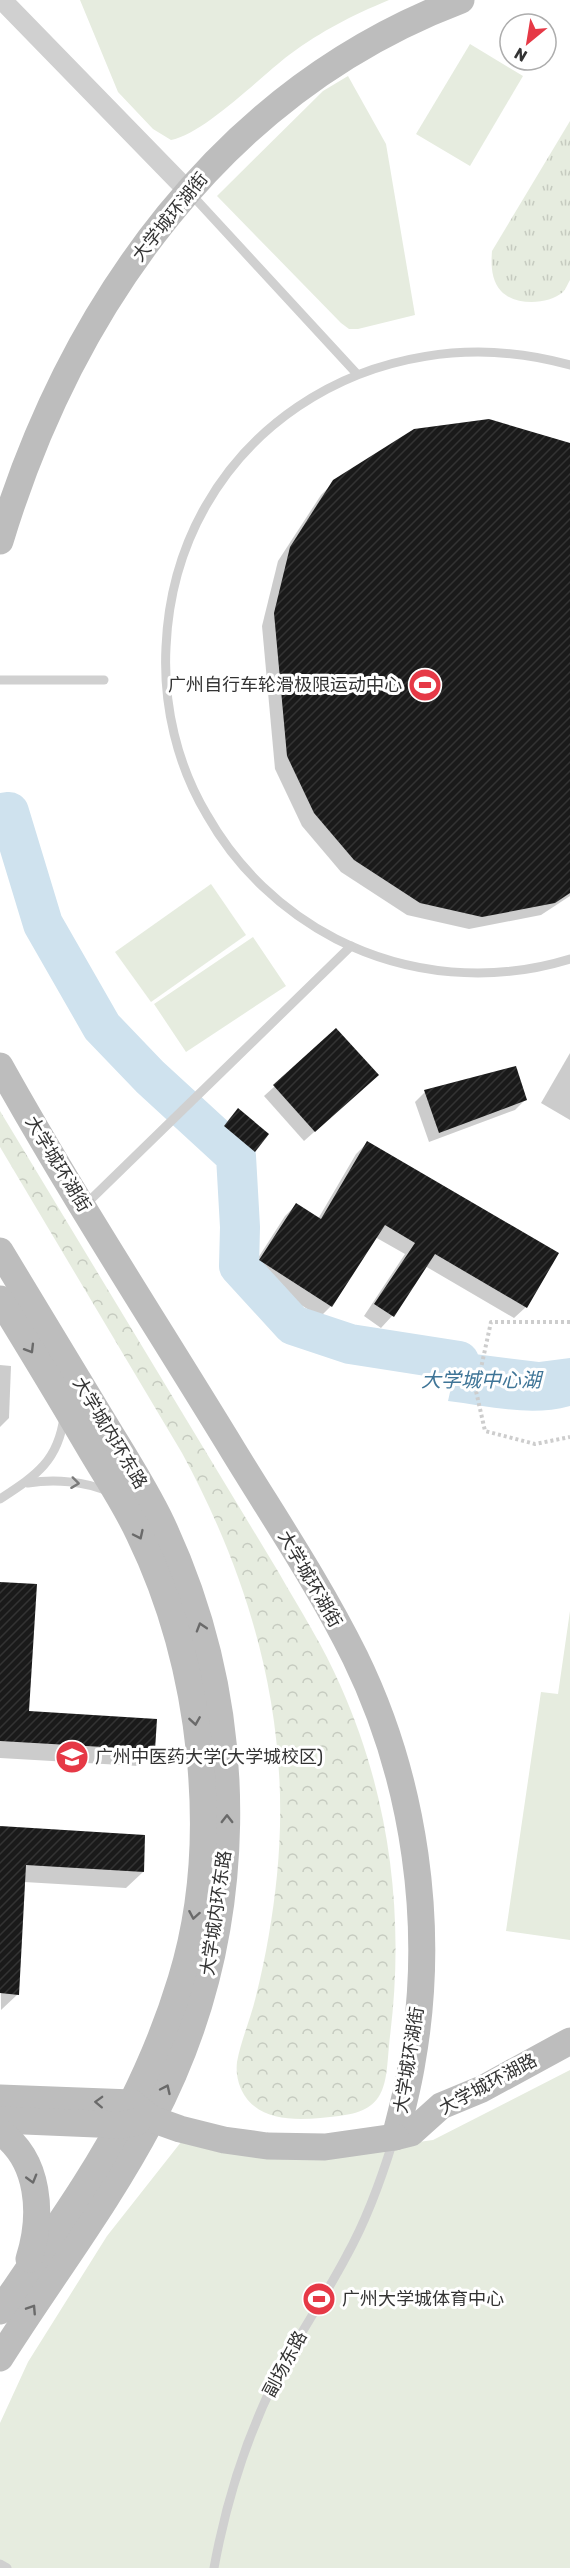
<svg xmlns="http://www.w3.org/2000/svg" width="570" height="2568" font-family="Rubik,'Noto Sans SC',sans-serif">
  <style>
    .grass { fill: url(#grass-tufts) }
    .forest { fill: url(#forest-crowns) }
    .pitch { fill: #e6ecdf }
    .water { fill: #cfe2ee }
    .shadow { fill: #0003 }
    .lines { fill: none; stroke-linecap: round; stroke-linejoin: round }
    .river { stroke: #cfe2ee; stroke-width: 40 }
    .building { fill: url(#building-hatch) }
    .path { stroke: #cdcdcd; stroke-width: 4; stroke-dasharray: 3 3; stroke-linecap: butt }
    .lane { stroke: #d0d0d0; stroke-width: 9 }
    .street { stroke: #d0d0d0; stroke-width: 20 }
    .secondary { stroke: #bdbdbd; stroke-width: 27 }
    .oneway { stroke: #6a6a6a }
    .oneway2 { stroke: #7a7a7a }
    .labels { text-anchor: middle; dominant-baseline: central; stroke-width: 6; stroke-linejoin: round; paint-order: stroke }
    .street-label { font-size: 18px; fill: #333; stroke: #fff }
    .poi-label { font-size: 18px; fill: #333; stroke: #fff; text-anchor: start }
    .water-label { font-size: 20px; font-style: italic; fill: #3f7597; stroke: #fff }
  </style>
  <defs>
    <pattern id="grass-tufts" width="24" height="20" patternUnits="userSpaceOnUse" patternTransform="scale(1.5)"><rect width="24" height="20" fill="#e6ecdf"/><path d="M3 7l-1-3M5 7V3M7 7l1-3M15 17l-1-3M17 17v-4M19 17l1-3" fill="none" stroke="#c6cbc0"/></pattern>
    <pattern id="forest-crowns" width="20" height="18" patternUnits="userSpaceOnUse" patternTransform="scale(1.5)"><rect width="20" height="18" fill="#e6ecdf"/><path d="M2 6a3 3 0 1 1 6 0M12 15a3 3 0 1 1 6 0" fill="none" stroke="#c6cbc0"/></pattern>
    <pattern id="building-hatch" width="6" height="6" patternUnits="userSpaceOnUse" patternTransform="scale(1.5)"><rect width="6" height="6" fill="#1a1a1a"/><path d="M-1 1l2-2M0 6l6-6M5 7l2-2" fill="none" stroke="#333"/></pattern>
  </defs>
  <rect width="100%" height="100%" fill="#fff"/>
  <path class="grass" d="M570,121V280C568,283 566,289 563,292C548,305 515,306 501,291C491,280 491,264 492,251Z"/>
  <path class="forest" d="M0,1111L279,1573C300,1610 324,1647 341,1687C390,1797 405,1917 390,2036C385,2080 391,2110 339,2116C305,2120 258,2126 241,2089C237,2080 236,2071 237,2062C241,2040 251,2018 256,1996C266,1956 273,1915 277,1875C292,1724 253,1584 182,1453L0,1147Z"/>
  <g class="pitch">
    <path d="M80,0H389C351,16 323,30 289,55C260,77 204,134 171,140L153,129L118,92Z"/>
    <path d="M470,44L523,76L470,166L416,134Z"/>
    <path d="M348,76L386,144L415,315L358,329H349L341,323L217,196L323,91Z"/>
    <path d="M211,884L246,935L151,1002L115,952Z"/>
    <path d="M253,937L286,986L186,1052L154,1004Z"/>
    <path d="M570,1611V1940L506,1931L541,1692L558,1694Z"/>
    <path d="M570,2070V2568H0V2423L28,2362L107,2236L185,2137L347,2152L433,2140Z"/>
  </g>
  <path class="water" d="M459,1352L539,1362L570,1358V1406C531,1417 488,1406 448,1401Z"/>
  <g class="shadow">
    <path d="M570,445V896L541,915L469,929L407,915L341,872L302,826L275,769L262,626L278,561L321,495L334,482Z"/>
    <path d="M336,1031L367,1085L304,1141L264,1096Z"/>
    <path d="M570,1053V1120L541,1103Z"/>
    <path d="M425,1092L525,1100L515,1110L429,1142L415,1102Z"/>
    <path d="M231,1117L254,1151L247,1157L218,1133Z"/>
    <path d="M367,1143L526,1307L514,1318L425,1266L392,1316L381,1328L364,1316L405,1254L375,1237L331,1306L320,1317L249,1272L285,1216L296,1205L318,1219L356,1154Z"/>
    <path d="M0,1365L11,1366L9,1418L0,1427Z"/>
    <path d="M0,1583L28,1713L154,1750L138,1766L0,1758Z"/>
    <path d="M0,1828L143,1872L126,1888L24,1882L18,1994L1,2010Z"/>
  </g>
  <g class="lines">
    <path class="river" d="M0,813L9,812L43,924L102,1027L150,1077L236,1156L240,1227L239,1266L293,1325L350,1344L459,1361"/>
  </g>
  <g class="building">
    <path d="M489,419L570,443V893L555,903L482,917L420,903L354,860L314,813L287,756L274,613L290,547L333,480L414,429Z"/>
    <path d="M336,1028L379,1075L315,1132L273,1085Z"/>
    <path d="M516,1066L527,1100L439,1133L424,1090Z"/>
    <path d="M238,1108L269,1134L255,1152L224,1126Z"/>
    <path d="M367,1141L559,1253L527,1308L435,1254L394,1317L374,1304L415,1243L385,1225L332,1307L259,1260L296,1203L321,1219Z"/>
    <path d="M0,1582L37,1584L29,1711L157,1719L155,1750L0,1741Z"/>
    <path d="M0,1826L145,1835L144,1872L26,1865L19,1995L0,1993Z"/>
  </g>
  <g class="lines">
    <path class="path" d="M570,1322H491L476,1391L485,1431L535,1444L570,1437"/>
    <g class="lane">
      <path d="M190,193L357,374"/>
      <path d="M570,365C374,310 175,437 166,647C163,705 177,765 207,815C237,868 282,911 336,939C409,976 492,983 570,959"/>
      <path d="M0,680H104"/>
      <path d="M84,1206L351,946"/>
      <path d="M28,1483C54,1479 85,1481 109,1492"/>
      <path d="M0,1499C35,1476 58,1462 64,1417"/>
      <path d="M0,2564L7,2568"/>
      <path d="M214,2568C226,2502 246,2438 276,2378C298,2336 325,2297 347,2255C367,2219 381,2180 393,2141"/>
    </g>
    <path class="street" d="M2,0L187,190"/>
    <g class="secondary">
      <path d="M0,541C72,304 223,90 461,0"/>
      <path d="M0,1066C73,1197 156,1324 234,1452C275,1519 320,1586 355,1657C415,1780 436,1927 412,2062C408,2088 401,2113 395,2137L411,2133L441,2106L482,2089L570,2041"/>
      <path d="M0,1251C34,1307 68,1363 101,1418C122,1453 145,1488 162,1524C251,1714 249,1935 151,2121C108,2203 50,2279 0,2358"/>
      <path d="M0,1299C30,1348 60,1397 89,1447C106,1476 125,1504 139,1534C202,1664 224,1841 181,1980C168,2023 151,2064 131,2104C96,2175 44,2245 0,2311"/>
      <path d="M0,2098L132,2103L152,2119L180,2129L224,2140L267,2146L325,2147L395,2137"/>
      <path d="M0,2120L120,2125L137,2122"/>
      <path d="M0,2132C40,2160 43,2215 29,2259"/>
    </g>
  </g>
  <defs><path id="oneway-chevron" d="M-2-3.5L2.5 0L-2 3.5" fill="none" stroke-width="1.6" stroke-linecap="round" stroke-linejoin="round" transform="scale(1.5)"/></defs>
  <g class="oneway">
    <use href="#oneway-chevron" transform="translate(30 1349) rotate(59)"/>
    <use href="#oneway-chevron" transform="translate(139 1535) rotate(65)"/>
    <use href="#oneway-chevron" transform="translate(201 1627) rotate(-107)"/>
    <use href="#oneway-chevron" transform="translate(195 1721) rotate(81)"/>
    <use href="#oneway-chevron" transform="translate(227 1819) rotate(-90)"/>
    <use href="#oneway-chevron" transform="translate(194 1915) rotate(100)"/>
    <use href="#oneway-chevron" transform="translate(166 2089) rotate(-65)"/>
    <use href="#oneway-chevron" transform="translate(99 2102) rotate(-178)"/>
    <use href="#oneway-chevron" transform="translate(32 2179) rotate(74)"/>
    <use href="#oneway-chevron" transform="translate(32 2309) rotate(-57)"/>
  </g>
  <use class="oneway2" href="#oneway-chevron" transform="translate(75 1483) rotate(7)"/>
  <defs>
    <symbol id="stadium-disc" viewBox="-11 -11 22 22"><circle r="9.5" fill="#e63946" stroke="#fff"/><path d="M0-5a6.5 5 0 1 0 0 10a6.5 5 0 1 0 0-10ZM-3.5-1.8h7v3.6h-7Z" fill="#fff"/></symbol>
    <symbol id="university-disc" viewBox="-11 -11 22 22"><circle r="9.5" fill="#e63946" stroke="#fff"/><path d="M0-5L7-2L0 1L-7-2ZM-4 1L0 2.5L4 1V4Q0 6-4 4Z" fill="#fff"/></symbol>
  </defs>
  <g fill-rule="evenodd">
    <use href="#stadium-disc" x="406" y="666" width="38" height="38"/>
    <use href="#university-disc" x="53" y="1738" width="38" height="38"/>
    <use href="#stadium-disc" x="300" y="2280" width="38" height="38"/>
  </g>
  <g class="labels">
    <g class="street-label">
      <text transform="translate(170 217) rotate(-51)">大学城环湖街</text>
      <text transform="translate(58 1164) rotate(59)">大学城环湖街</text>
      <text transform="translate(110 1433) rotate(59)">大学城内环东路</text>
      <text transform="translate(310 1579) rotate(60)">大学城环湖街</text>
      <text transform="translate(216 1913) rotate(-82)">大学城内环东路</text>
      <text transform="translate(409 2060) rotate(-81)">大学城环湖街</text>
      <text transform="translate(488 2084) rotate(-28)">大学城环湖路</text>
      <text transform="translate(285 2364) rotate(-62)">副场东路</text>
    </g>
    <g class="poi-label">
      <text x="402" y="685" text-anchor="end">广州自行车轮滑极限运动中心</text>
      <text x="95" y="1757">广州中医药大学(大学城校区)</text>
      <text x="342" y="2299">广州大学城体育中心</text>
    </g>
    <g class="water-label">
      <text x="481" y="1380">大学城中心湖</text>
    </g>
  </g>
  <g transform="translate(528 42) rotate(210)"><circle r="28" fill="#ffffff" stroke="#adadad" stroke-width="1.5"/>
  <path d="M0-4.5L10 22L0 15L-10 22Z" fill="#e63946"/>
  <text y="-9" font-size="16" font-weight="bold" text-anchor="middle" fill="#333333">N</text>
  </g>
</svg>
